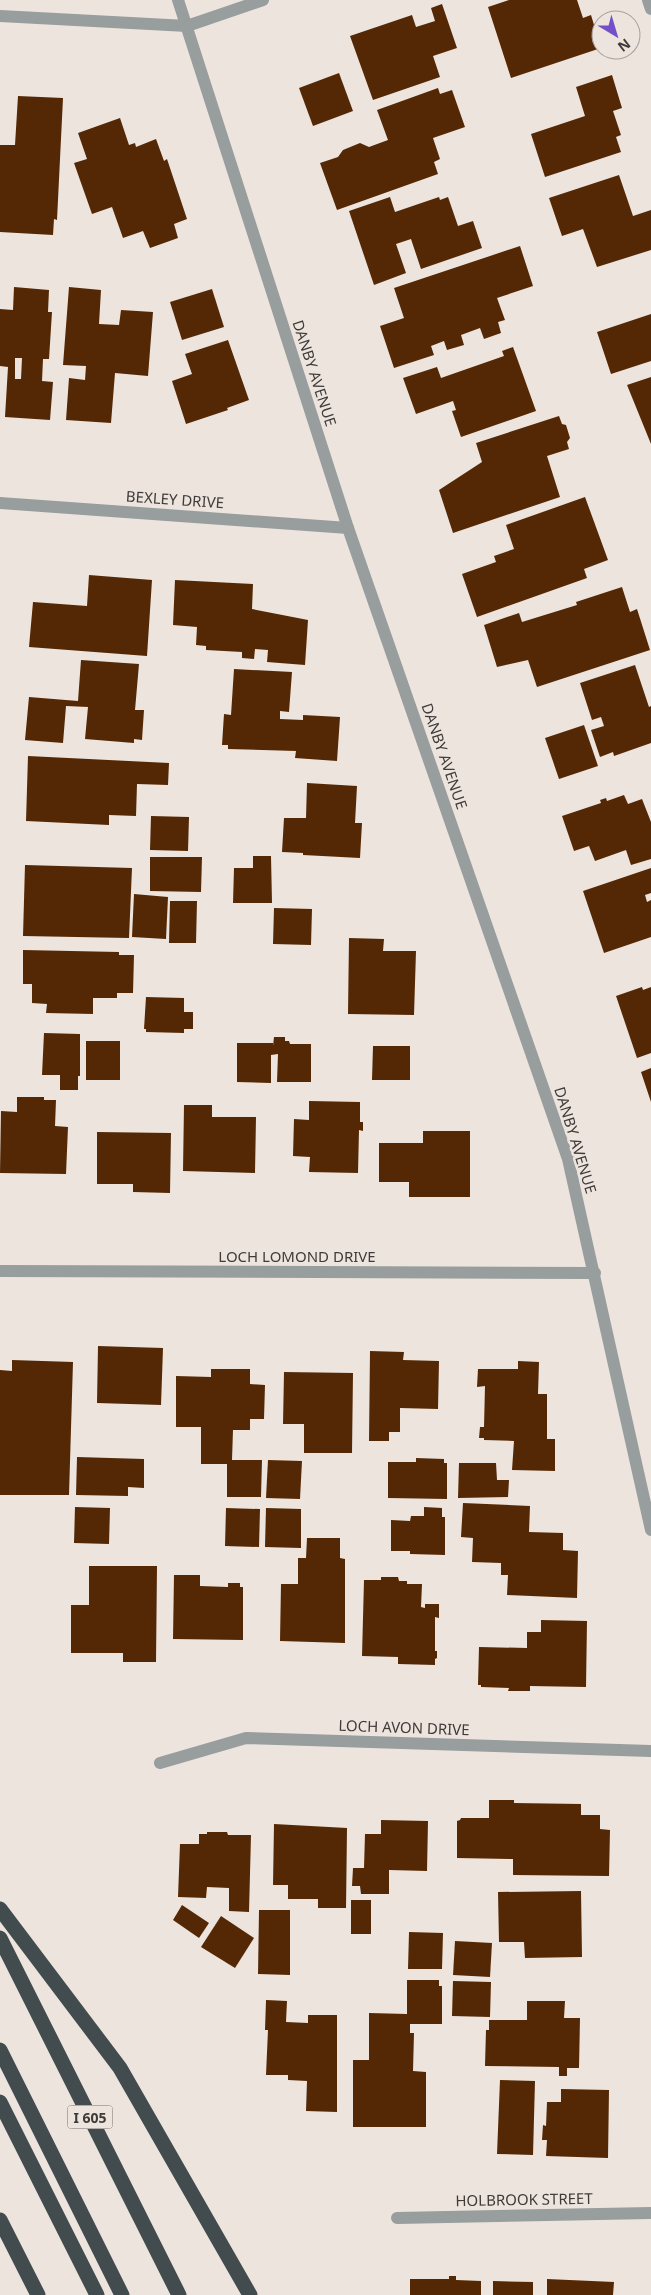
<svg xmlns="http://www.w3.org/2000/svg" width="651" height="2295" font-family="'Noto Sans',sans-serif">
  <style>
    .building { fill: #542804; fill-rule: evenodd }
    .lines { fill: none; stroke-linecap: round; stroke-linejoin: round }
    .street { stroke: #989d9e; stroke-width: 12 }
    .highway { stroke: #424c4e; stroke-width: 15 }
    .labels { text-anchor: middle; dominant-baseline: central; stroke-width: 5; stroke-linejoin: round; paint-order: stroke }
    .shield { fill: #ede4de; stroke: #736e6a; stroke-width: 1 }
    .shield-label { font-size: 14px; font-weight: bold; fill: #3f3b39 }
    .street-label { font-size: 15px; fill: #3f3b39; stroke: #ede4de }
  </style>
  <rect width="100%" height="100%" fill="#ede4de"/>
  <g class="building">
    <path d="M509,0H577L583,18L591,15L601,48L511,78L488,7Z"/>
    <path d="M442,4L457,48L433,56L440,77L373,100L350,36L412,15L416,27L435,21L431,8Z"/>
    <path d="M339,73L353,111L313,126L299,88Z"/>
    <path d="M612,75L622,108L613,111L621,135L616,137L621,152L545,177L531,134L585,116L576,87Z"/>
    <path d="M438,88L440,94L452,90L465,127L433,138L440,159L434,162L438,174L337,210L320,163L338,157L343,150L360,143L369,147L388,140L377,110Z"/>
    <path d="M18,96L63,98L57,220L54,219L53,235L0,232V145H15Z"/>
    <path d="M120,118L129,145L135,143L136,147L156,139L164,161L167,159L187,219L174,224L178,238L150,248L143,231L123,238L112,207L92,214L74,163L87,159L78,133Z"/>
    <path d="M619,175L633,216L651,210V250L597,267L583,229L562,236L549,198Z"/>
    <path d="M390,197L395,212L439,197L440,200L448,197L458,226L473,221L482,248L421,269L411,239L396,244L406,273L374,285L349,211Z"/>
    <path d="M520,246L533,286L497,298L505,320L498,322L501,333L484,339L480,328L461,335L464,345L447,350L444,341L431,346L434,355L394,368L380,326L404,318L394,288Z"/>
    <path d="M14,287L49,290L48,312H52L49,359H43L42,381L53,382L50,420L5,417L8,367L0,366V309L13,310ZM15,358H22L21,379H15Z"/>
    <path d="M69,287L101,290L99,324L119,325L121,310L153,312L148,376L115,373L111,423L66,420L69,378L85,380L86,366L63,365Z"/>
    <path d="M212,289L224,327L182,340L170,302Z"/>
    <path d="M651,314V361L611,374L597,332Z"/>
    <path d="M228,340L249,400L227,408L228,410L186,424L172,381L192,374L185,354Z"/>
    <path d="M513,347L536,411L461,437L452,411L456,410L453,401L416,414L403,378L437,367L441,378L504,356L502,351Z"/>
    <path d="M651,377V444L627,385Z"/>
    <path d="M559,416L562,424L566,425L570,438L567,442L569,449L547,456L560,497L453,533L439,490L482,462L476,443Z"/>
    <path d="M585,497L608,560L584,569L587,578L477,617L462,574L496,562L494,556L514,549L506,525Z"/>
    <path d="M89,575L152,580L147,656L29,647L33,602L87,606Z"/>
    <path d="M175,580L253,584L252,609L308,620L305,665L267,662L268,650L255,649L254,659L242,658V652L206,650V646L196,645L197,627L173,625Z"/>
    <path d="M622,587L630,612L637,609L650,650L537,687L528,660L497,667L484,625L519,613L522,622L577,605L576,602Z"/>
    <path d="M81,660L139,664L135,710H144L142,740L134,739V743L85,739L88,707L66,706L63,743L25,740L29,697L78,701Z"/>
    <path d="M635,665L649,707L651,706V743L614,756L613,752L600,757L591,730L604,726L601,717L592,720L580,683Z"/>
    <path d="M234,669L292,672L289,712L280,711V719L303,720V715L340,717L337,761L295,758L296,751L228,749V745H222L224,714L231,715Z"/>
    <path d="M584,725L598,766L559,779L545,738Z"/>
    <path d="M28,756L169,763L168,785L137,784L136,816L109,815V825L26,821Z"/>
    <path d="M307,783L357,786L355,823H362L360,858L303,855V853L282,852L284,818H306Z"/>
    <path d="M624,795L628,804L642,799L651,822V859L631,865L626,850L595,861L589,846L574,851L562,816L601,803L600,800L606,798L607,801Z"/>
    <path d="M151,816L189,817L188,851L150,850Z"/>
    <path d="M253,856H271L272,903H233L234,868H253Z"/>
    <path d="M150,857H202L201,892L150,891Z"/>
    <path d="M25,865L132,868L129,938L23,936Z"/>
    <path d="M651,868V893L645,895L647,902L651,900V937L604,953L583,891Z"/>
    <path d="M134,894L168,897L166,939L132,937Z"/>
    <path d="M170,901H197L196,943H169Z"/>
    <path d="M274,908L312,909L311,945L273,944Z"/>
    <path d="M349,938L384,939L383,951H416L414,1015L348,1014Z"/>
    <path d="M23,950L119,952V955H134L133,993H117V998H93V1014L46,1013L47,1004L32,1003V984H23Z"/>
    <path d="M642,987L643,990L651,987V1053L637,1058L616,996Z"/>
    <path d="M146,997L184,998V1012H193V1029H184V1033L146,1032V1029H144Z"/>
    <path d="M44,1033L80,1034V1076H78V1090H60V1075H42Z"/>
    <path d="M274,1037H285V1041H289L290,1044H311V1082H277L278,1054L271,1055V1083L237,1082V1043H273V1046Z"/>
    <rect x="86" y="1041" width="34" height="39"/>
    <path d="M373,1046H410V1080H372Z"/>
    <path d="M651,1068V1102L641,1072Z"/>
    <path d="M17,1097H44V1100H56L55,1126L68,1127L66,1174L0,1173L1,1111L17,1112Z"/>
    <path d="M309,1101L360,1102V1122H363V1131L359,1130L358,1173L309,1172L310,1157L293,1156L294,1119L309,1120Z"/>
    <path d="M184,1105H212V1117H256L255,1173L183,1171Z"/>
    <path d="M423,1131H470V1197H409V1182H379V1143H423Z"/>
    <path d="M97,1132L171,1133L170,1193L133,1192V1184H97Z"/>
    <path d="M98,1346L163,1348L161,1405L97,1403Z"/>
    <path d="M370,1351L404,1352L403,1360L439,1361L438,1409L400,1408V1432H389V1441H369Z"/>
    <path d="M12,1360L73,1362L69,1495H0V1370L12,1371Z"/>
    <path d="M518,1361L539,1362L538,1394H547V1439H555V1471L512,1470L514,1441L484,1440V1438H479L480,1427H484L485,1386L477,1387L478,1369H518Z"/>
    <path d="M211,1369H250V1384L265,1385L264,1419H250V1430H233L232,1460H262L261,1497H227V1464H201V1427H176V1376L211,1377Z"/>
    <path d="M284,1372L353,1373L352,1453H304V1424H283Z"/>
    <path d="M77,1457L144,1459V1488L128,1487V1496L76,1495Z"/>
    <path d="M416,1458L444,1459V1463H447V1499L388,1498V1462H416Z"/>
    <path d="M268,1460L302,1461L300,1499L266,1498Z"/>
    <path d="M459,1463H496L497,1480H509L508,1497L458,1498Z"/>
    <path d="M463,1503L530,1506L529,1532L563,1533V1550L578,1551L577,1598L507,1595L508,1575H501V1563L472,1562L473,1538L461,1537Z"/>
    <path d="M75,1507L110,1508L109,1544L74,1543Z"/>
    <path d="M424,1507L442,1508V1517H445V1555L410,1554V1551H391V1520L410,1521L411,1516H424Z"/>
    <path d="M226,1508L260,1509L259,1547L225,1546Z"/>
    <path d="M266,1508L301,1509V1548L265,1547Z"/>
    <path d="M307,1538H340V1558L345,1559V1643L280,1641L281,1584H298V1558H306Z"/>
    <path d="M89,1566H157L156,1662H123V1653H71V1605H89Z"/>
    <path d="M174,1575H200V1586L228,1587V1583H240V1587H243V1640L173,1639Z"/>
    <path d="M381,1577H398L399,1581H407V1584H422L421,1607L425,1608V1604H439V1618L435,1617V1651H437V1658L435,1659V1665L398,1664V1657L362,1656L364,1580H381Z"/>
    <path d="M541,1620L587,1621L586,1687L530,1686V1691H508L509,1688L481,1687V1685H478L479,1647L527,1648V1632H541Z"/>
    <path d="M489,1800H514V1803L581,1804V1815H600V1829L610,1830L609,1876L513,1875V1859L457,1858V1821L460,1820L461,1818H489Z"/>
    <path d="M381,1820L428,1821L427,1871L389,1870V1894H361L360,1886H352L353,1868H364L365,1834H381Z"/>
    <path d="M274,1824L347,1828L346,1908H318V1899H288V1885H273Z"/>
    <path d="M207,1832H227L228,1835H251L249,1912L229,1911V1888L207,1887L206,1898L178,1897L180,1844H199V1834H207Z"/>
    <path d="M581,1891L582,1957L525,1958L524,1942H499L498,1892Z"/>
    <rect x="351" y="1900" width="20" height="34"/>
    <path d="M182,1905L209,1923L199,1938L173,1920Z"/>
    <path d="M259,1910H290V1975L258,1974Z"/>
    <path d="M221,1916L254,1938L235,1968L201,1947Z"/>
    <path d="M409,1932L443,1933L442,1969H408Z"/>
    <path d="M455,1941L492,1943L490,1977L453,1975Z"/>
    <path d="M407,1980H439V1986H442V2024H410V2033H414L413,2071L426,2072V2127H353V2060H369V2013L407,2014Z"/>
    <path d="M453,1981L491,1982L490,2017L452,2016Z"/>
    <path d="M266,2000L287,2001L286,2022L308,2023V2015H337V2112L306,2111L307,2081L288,2080V2075H266L268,2030H265Z"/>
    <path d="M527,2001H565L564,2018H580L579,2068H567V2076H559V2067L485,2066L486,2030H489V2020H527Z"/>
    <path d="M500,2080L535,2081L533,2155L497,2154Z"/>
    <path d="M561,2089L609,2090L608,2158L546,2156L547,2140H542L543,2125L546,2126L547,2102H561Z"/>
    <path d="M449,2276H456V2280L481,2281V2295H410V2279H449Z"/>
    <path d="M547,2279L614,2282L613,2295H547Z"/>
    <path d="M493,2281L533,2282V2295H493Z"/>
  </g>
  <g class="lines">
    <g class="street">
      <path d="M178,0L348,528L568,1159L651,1530"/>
      <path d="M648,0L651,9"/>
      <path d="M0,16L187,26L263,0"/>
      <path d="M0,503L348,528"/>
      <path d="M0,1271L595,1273"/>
      <path d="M160,1763L246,1738L651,1751"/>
      <path d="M397,2218L651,2213"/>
    </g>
    <g class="highway">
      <path d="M0,1909L120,2068L250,2295"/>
      <path d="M0,1938L179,2295"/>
      <path d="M0,2050L122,2295"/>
      <path d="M0,2102L97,2295"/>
      <path d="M0,2220L38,2295"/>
    </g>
  </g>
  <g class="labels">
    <rect class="shield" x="67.5" y="2105.5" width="45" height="23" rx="4"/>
    <g class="shield-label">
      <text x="90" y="2117">I 605</text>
    </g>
    <g class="street-label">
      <text transform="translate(315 373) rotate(72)">DANBY AVENUE</text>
      <text transform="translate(175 499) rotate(4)">BEXLEY DRIVE</text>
      <text transform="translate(445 756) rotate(71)">DANBY AVENUE</text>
      <text transform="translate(576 1140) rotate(73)">DANBY AVENUE</text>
      <text x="297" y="1256">LOCH LOMOND DRIVE</text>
      <text transform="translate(404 1727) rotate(2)">LOCH AVON DRIVE</text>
      <text transform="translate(524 2199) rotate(-1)">HOLBROOK STREET</text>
    </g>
  </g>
  <g transform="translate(616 35) rotate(142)"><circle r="24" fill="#ede4de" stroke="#a7a09c"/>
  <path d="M0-4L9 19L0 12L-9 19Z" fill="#734fc8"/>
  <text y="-8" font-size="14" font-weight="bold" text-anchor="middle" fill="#3f3b39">N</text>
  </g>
</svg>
